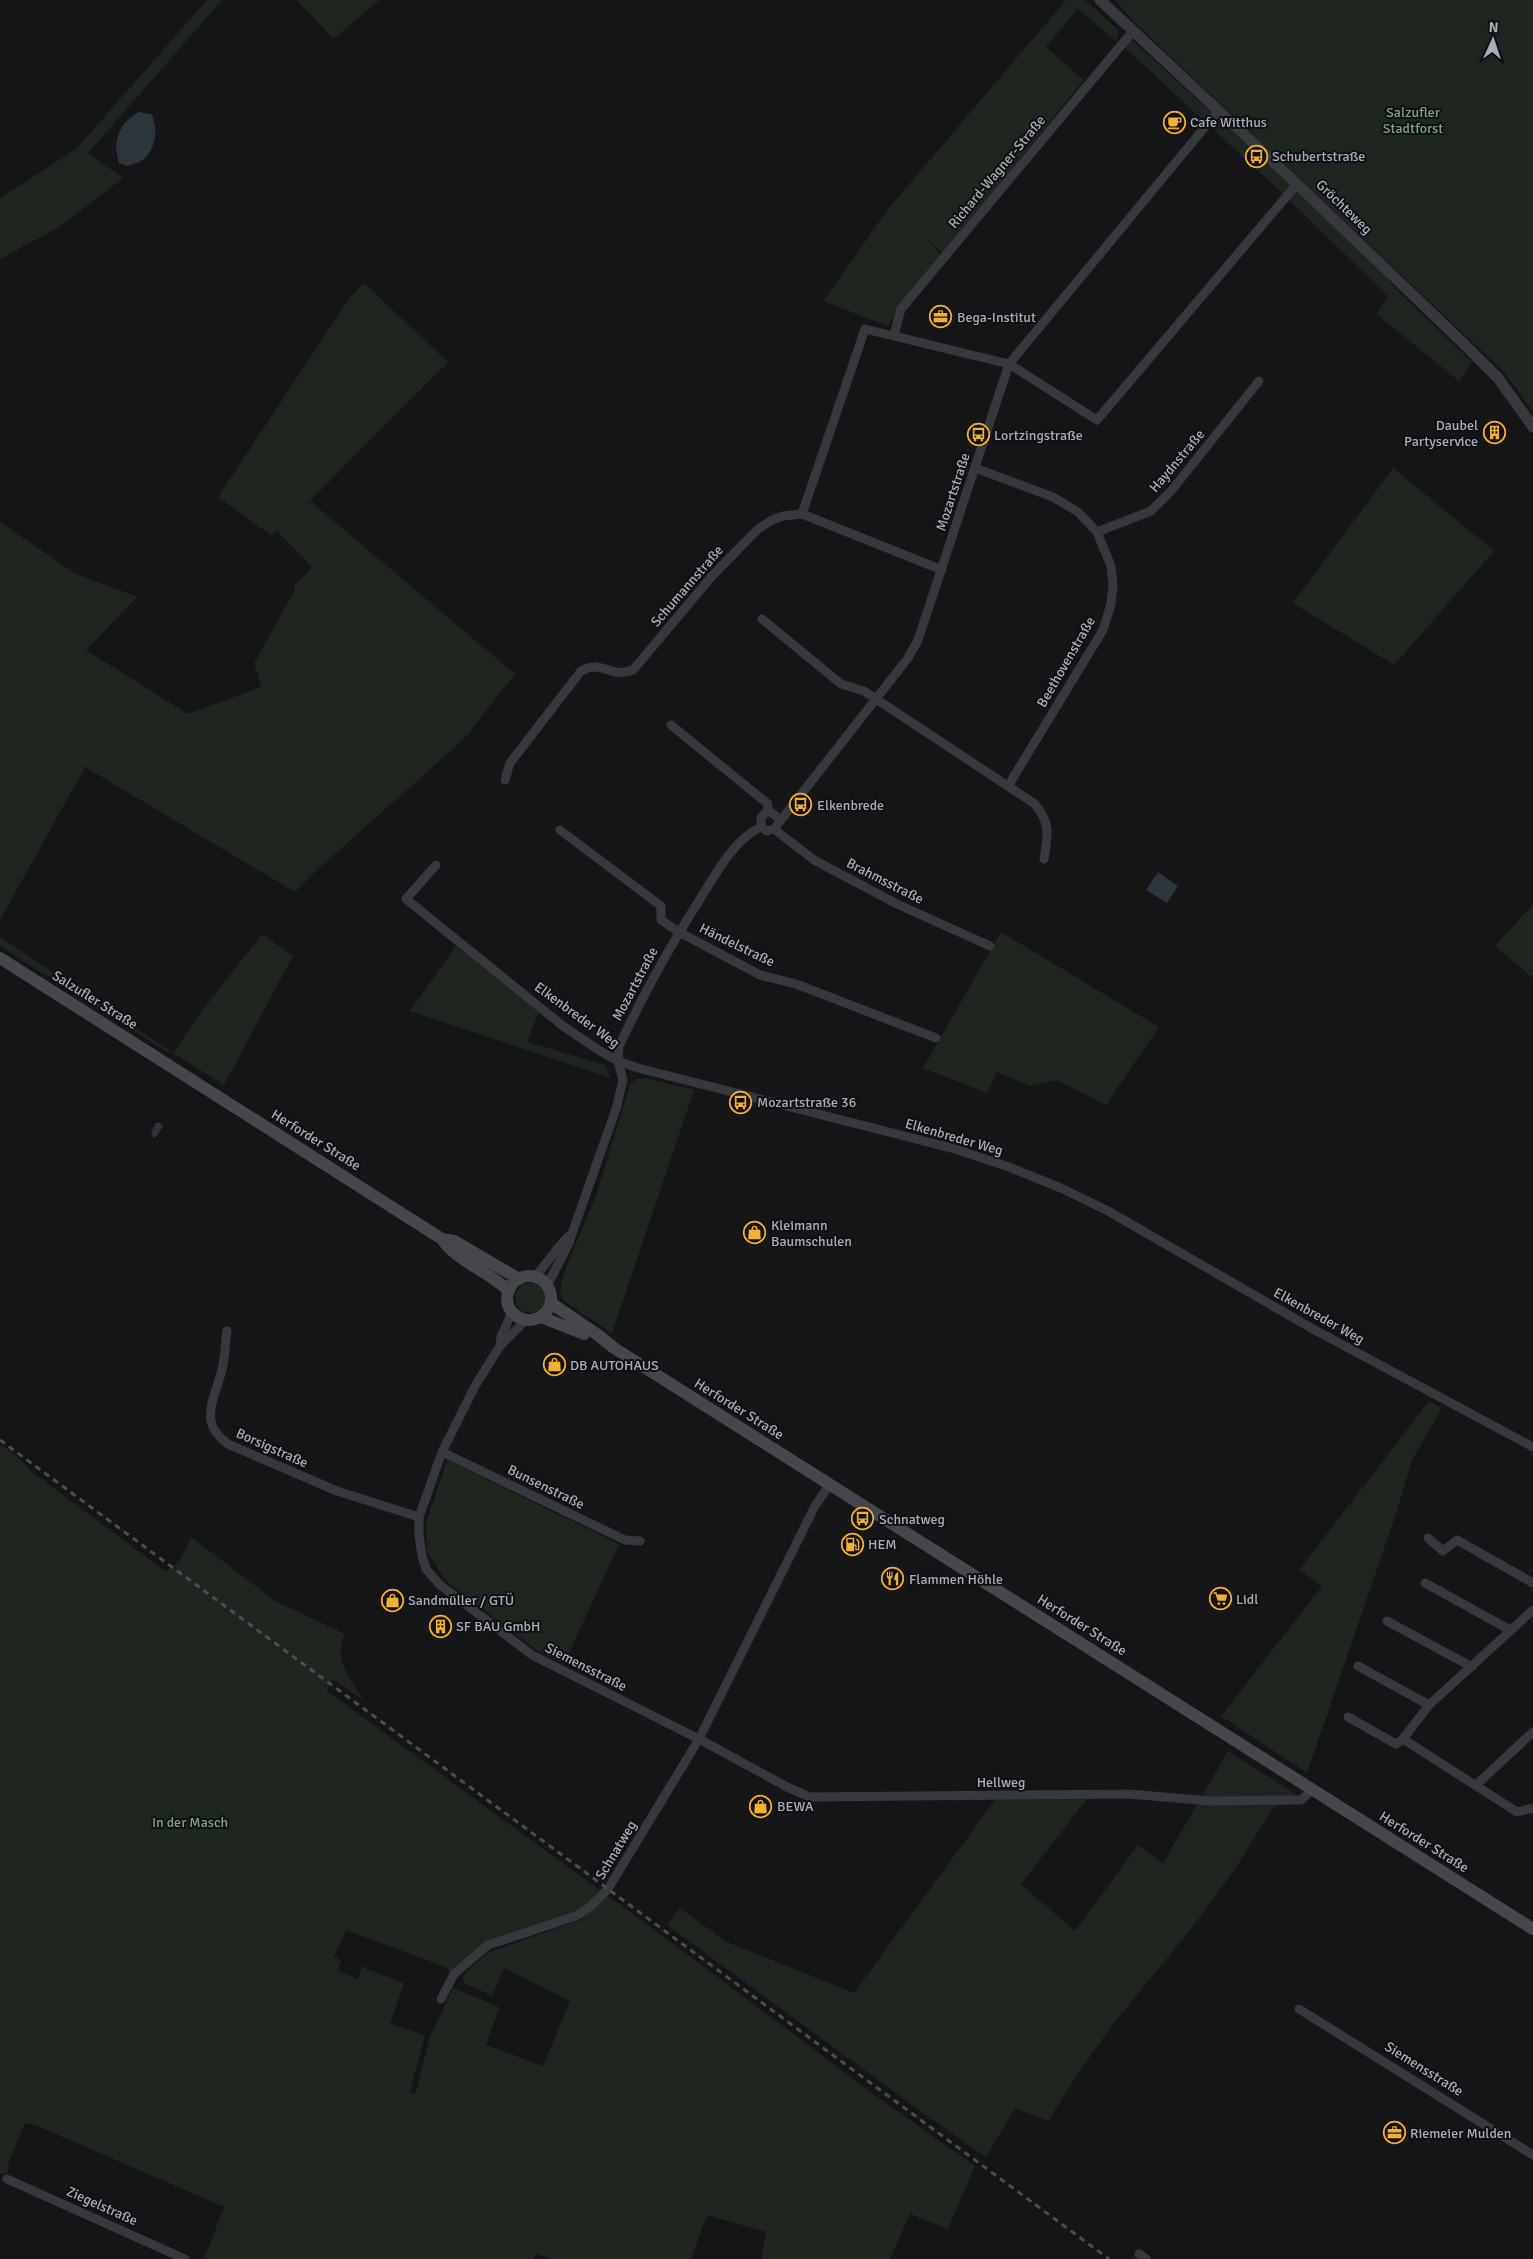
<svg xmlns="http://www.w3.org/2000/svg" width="1533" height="2259" font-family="Signika,sans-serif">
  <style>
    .green { fill: #1e261f; fill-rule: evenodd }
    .water { fill: #2c353c }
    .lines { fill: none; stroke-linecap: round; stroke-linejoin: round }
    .minor { stroke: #37383d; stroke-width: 9 }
    .tertiary { stroke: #37383d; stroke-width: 11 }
    .secondary { stroke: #45474d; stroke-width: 12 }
    .rail { stroke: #4a4c52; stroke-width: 3; stroke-dasharray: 6 5; stroke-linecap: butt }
    .labels { text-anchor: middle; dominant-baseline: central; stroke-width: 4; stroke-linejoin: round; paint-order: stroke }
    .park-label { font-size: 14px; fill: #7fa381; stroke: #111113 }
    .poi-label { font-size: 14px; fill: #a8adb8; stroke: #111113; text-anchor: start }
    .street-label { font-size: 14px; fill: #a8adb8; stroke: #111113 }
  </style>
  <rect width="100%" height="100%" fill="#161618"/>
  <g class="green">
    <path d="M207,0H222L88,153L123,178L59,227L0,259V198L76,149Z"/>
    <path d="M297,0H380L333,39Z"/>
    <path d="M1066,0H1085L1118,30L1117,42L1078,9L1046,47L1084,80L943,253L926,239L941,255L887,326L823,301L888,209Z"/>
    <path d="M1115,0H1533V412L1504,372L1136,24Z"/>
    <path d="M1131,39L1366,255L1400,293L1472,362L1459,381L1376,314L1388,296L1281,192L1124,47Z"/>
    <path d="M364,283L448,362L310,501L515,674L464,739L317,870L295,892L85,767L0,920V522L76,574L137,597L86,650L188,714L261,687L254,663L295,590L294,586L312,567L277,531L272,536L218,497L350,297Z"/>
    <path d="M1393,468L1494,551L1394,665L1293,603Z"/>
    <path d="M1533,904V978L1495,946Z"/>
    <path d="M1001,932L1159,1027L1106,1105L1057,1080L1030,1086L997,1072L987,1093L923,1068Z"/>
    <path d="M262,934L293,956L224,1085L173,1053L166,1051L0,946V937L173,1053L201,1012Z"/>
    <path d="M456,946L539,1012L527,1042L605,1065L611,1078L410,1011Z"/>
    <path d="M645,1078L694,1090L612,1333L563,1301L560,1291L564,1272L596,1196L630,1085L636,1079Z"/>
    <circle cx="530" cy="1298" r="15"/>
    <path d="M1429,1401L1442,1408L1412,1460L1397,1511L1307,1773L1221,1716L1322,1586L1299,1570Z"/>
    <path d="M0,1444L16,1455L31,1471L166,1572L180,1560L191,1537L277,1602L345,1634C332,1658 352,1681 364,1701L333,1679L327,1691L660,1934L876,2096L975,2166L948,2229L910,2214L890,2259H761L766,2232L707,2215L691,2259H552L536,2254L534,2259H204L224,2207L40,2127L25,2123L9,2162L7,2174L0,2173ZM576,1912L583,1919L487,1953L463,1975L464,1983L492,1996L504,1968L570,2001L543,2066L486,2045L499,2007L453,1988L430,2037L415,2094L410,2092L425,2035L390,2024L404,1983L362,1967L358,1979L338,1971L341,1960L334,1957L346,1930L445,1967L452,1975L485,1945Z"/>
    <path d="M447,1460L619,1544L564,1664L535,1649L446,1581L427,1552L426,1523Z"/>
    <path d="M1228,1751L1299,1796L1273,1807L1235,1869L1191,1929L1114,2023L1079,2072L1048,2121L1015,2108L986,2157L927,2116L667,1925L680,1908L725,1941L854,1993L995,1800L1087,1799L1021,1884L1075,1931L1138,1845L1163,1863Z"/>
  </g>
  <g class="water">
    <path d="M139,112L151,114C159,126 156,148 145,158C140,163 133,164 127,166L119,163C112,141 119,123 139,112Z"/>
    <path d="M1158,872L1178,886L1167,903L1146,890Z"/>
    <path d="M156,1123H160L163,1126L157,1136L154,1138L151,1133Z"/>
  </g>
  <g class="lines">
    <g class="minor">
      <path d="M894,335L901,309L1133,31"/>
      <path d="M975,468L1053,497L1078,512L1097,532L1111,566L1113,585L1111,604L1103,630L1008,786"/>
      <path d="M802,514L865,329L1009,364L1097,420L1297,184"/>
      <path d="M1097,532L1151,511L1171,491L1259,381"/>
      <path d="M762,619L841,684L864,691L1035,804C1051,824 1048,835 1044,859"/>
      <path d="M671,725L768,804V810"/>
      <path d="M505,780L510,763L581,671C602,659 610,679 633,670L712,576L758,529L772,520L783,516L802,514L942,570"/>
      <path d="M761,827L767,831L774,829L908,658L918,640L1009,364L1219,110"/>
      <path d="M761,827V818L768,810L781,820"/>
      <path d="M774,829L814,860L897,904L990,946"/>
      <path d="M560,830L661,906V920L679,932L760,975L796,984L936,1038"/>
      <path d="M436,865L406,899L563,1026L600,1051L618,1061L638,1068L955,1149L1009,1167L1061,1188L1108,1211L1313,1329L1533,1447"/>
      <path d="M534,1277C548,1264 556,1247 570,1235"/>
      <path d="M547,1286L568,1245L616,1109L623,1080L618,1061L619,1046C643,995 670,946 700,899C716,874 733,840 761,827"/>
      <path d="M526,1320L500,1346L475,1386L442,1452L419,1517V1535L422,1556L426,1569L439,1584L532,1655L699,1739L787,1787L810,1797L1129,1794L1210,1801L1301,1800L1313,1789"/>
      <path d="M227,1331C225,1344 225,1357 222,1370C214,1400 197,1424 230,1445L337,1491L419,1517"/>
      <path d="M500,1346L501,1337L512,1312"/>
      <path d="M442,1452L625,1540L640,1541"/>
      <path d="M1428,1538L1443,1551L1457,1540L1533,1583"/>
      <path d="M1425,1583L1510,1630"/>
      <path d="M1387,1621L1472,1667"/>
      <path d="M1358,1666L1429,1705"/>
      <path d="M1348,1717L1396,1744L1403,1739L1429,1705L1533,1610"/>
      <path d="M1403,1739L1517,1812L1533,1808"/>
      <path d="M1476,1785L1533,1732"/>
      <path d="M441,1999L454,1974L488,1945L576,1916L590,1907L608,1889L699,1739L815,1506L830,1484"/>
      <path d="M1299,2009L1533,2155"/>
      <path d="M7,2179L185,2259"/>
      <path d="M1139,2254L1146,2259"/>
    </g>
    <path class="tertiary" d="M1100,0L1297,184L1463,343L1498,378L1533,427"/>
    <g class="secondary">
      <path d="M0,958L442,1239L454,1241L519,1279"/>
      <path d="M442,1239C457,1262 489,1271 509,1291"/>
      <circle cx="529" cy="1298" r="22"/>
      <path d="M551,1303L598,1335L614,1348L1533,1929"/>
      <path d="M541,1317L584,1334"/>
    </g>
    <path class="rail" d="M0,1440L1109,2259"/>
  </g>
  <defs>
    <symbol id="cafe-ring" viewBox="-11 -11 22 22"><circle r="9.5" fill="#111113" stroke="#f2b134" stroke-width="1.5"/><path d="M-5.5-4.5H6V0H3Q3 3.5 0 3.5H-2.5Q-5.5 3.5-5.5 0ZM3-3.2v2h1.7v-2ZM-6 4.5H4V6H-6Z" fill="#f2b134"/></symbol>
    <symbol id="bus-ring" viewBox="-11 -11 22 22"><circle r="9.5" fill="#111113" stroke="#f2b134" stroke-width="1.5"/><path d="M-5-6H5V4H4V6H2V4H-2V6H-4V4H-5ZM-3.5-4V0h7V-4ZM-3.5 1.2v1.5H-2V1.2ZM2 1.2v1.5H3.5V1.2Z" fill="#f2b134"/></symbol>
    <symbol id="office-ring" viewBox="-11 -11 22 22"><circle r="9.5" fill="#111113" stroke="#f2b134" stroke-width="1.5"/><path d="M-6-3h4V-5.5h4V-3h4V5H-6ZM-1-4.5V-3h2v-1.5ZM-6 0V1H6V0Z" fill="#f2b134"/></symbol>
    <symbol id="building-ring" viewBox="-11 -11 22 22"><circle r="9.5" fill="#111113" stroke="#f2b134" stroke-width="1.5"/><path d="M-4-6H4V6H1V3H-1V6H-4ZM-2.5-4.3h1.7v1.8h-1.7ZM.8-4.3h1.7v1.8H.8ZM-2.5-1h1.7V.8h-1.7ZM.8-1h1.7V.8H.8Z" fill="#f2b134"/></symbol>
    <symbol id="shop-ring" viewBox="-11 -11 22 22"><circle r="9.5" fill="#111113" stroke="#f2b134" stroke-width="1.5"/><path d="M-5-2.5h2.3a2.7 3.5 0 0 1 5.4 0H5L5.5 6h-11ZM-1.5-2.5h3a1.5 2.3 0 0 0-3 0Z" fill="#f2b134"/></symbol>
    <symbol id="fuel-ring" viewBox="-11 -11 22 22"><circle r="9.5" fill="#111113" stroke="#f2b134" stroke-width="1.5"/><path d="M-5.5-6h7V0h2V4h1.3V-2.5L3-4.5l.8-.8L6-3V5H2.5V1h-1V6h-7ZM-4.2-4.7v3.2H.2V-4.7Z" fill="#f2b134"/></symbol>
    <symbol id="restaurant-ring" viewBox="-11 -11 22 22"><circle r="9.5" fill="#111113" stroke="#f2b134" stroke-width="1.5"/><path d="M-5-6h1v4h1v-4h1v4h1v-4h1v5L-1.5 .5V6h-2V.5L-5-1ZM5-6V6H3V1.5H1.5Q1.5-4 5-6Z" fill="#f2b134"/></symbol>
    <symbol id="supermarket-ring" viewBox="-11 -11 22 22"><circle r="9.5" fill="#111113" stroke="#f2b134" stroke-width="1.5"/><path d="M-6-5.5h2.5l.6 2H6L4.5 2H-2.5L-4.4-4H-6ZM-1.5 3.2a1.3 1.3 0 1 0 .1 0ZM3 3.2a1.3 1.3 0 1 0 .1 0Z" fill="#f2b134"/></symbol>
  </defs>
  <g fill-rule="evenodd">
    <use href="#cafe-ring" x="1162" y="110" width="25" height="25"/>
    <use href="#bus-ring" x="1244" y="144" width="25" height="25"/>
    <use href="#office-ring" x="928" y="304" width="25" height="25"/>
    <use href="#building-ring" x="1482" y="420" width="25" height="25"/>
    <use href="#bus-ring" x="966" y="422" width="25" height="25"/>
    <use href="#bus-ring" x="788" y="792" width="25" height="25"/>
    <use href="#bus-ring" x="728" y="1090" width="25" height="25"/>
    <use href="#shop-ring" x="742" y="1220" width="25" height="25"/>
    <use href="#shop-ring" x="542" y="1352" width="25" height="25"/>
    <use href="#bus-ring" x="850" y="1506" width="25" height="25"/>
    <use href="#fuel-ring" x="840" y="1532" width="25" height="25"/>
    <use href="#restaurant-ring" x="880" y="1566" width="25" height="25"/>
    <use href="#supermarket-ring" x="1208" y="1586" width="25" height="25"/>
    <use href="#shop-ring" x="380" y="1588" width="25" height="25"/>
    <use href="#building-ring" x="428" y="1614" width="25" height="25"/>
    <use href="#shop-ring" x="748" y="1794" width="25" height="25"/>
    <use href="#office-ring" x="1382" y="2120" width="25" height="25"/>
  </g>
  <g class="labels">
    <g class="park-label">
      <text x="1413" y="112">Salzufler<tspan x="1413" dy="16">Stadtforst</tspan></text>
      <text x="190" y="1822">In der Masch</text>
    </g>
    <g class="poi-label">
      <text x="1190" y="122">Cafe Witthus</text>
      <text x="1272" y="156">Schubertstraße</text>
      <text x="957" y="317">Bega-Institut</text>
      <text x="1478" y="425" text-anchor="end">Daubel<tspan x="1478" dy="16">Partyservice</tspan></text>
      <text x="994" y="435">Lortzingstraße</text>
      <text x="817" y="805">Elkenbrede</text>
      <text x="757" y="1102">Mozartstraße 36</text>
      <text x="771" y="1225">Kleimann<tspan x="771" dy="16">Baumschulen</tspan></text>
      <text x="570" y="1365">DB AUTOHAUS</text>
      <text x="879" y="1519">Schnatweg</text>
      <text x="868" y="1544">HEM</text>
      <text x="909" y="1579">Flammen Höhle</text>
      <text x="1236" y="1599">Lidl</text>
      <text x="408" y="1600">Sandmüller / GTÜ</text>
      <text x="456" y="1626">SF BAU GmbH</text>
      <text x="777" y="1806">BEWA</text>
      <text x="1410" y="2133">Riemeier Mulden</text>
    </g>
    <g class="street-label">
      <text transform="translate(997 172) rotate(-50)">Richard-Wagner-Straße</text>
      <text transform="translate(1344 207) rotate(44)">Gröchteweg</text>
      <text transform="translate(1177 461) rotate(-50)">Haydnstraße</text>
      <text transform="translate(953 492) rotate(-72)">Mozartstraße</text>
      <text transform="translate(687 586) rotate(-49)">Schumannstraße</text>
      <text transform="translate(1066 662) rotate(-60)">Beethovenstraße</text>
      <text transform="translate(885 881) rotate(27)">Brahmsstraße</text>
      <text transform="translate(737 945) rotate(26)">Händelstraße</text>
      <text transform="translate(635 984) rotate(-62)">Mozartstraße</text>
      <text transform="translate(95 1000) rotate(32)">Salzufler Straße</text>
      <text transform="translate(577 1015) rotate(36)">Elkenbreder Weg</text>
      <text transform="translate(954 1137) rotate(16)">Elkenbreder Weg</text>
      <text transform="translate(316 1140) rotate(32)">Herforder Straße</text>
      <text transform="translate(1319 1316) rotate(29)">Elkenbreder Weg</text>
      <text transform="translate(739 1409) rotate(32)">Herforder Straße</text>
      <text transform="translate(272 1448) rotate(24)">Borsigstraße</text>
      <text transform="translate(546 1487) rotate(26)">Bunsenstraße</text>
      <text transform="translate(1082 1625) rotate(32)">Herforder Straße</text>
      <text transform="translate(586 1667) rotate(27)">Siemensstraße</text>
      <text x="1001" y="1782">Hellweg</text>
      <text transform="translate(1424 1842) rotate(32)">Herforder Straße</text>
      <text transform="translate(616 1850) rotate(-59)">Schnatweg</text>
      <text transform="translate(1424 2069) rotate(32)">Siemensstraße</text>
      <text transform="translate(102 2206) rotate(24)">Ziegelstraße</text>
    </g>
  </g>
  <g transform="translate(1493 40) rotate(3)" stroke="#111113" stroke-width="4" paint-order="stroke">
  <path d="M0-4L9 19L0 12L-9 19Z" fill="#a8adb8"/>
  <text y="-8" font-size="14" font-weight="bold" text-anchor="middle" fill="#a8adb8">N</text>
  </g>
</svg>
